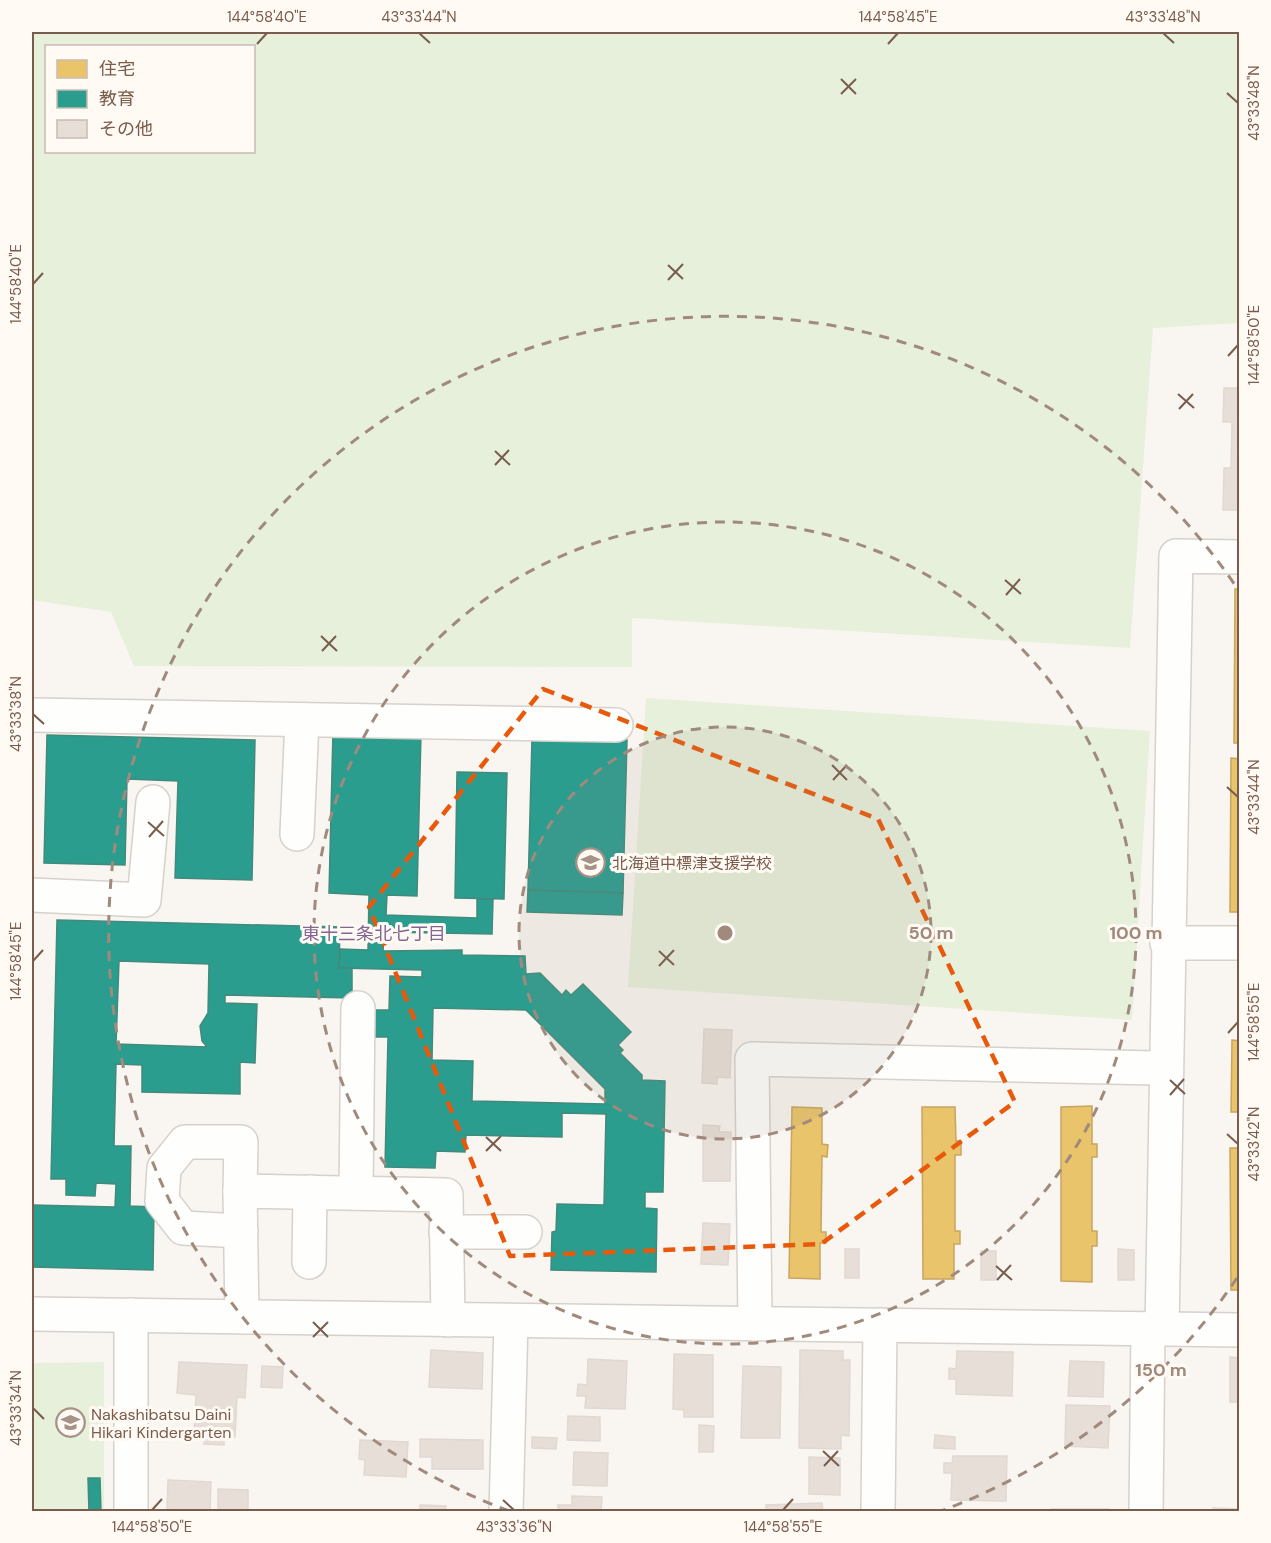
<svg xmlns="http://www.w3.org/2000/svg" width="1271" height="1543" font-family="'DM Sans','Noto Sans JP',sans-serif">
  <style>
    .green { fill: #e7f0db; fill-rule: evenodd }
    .homes { fill: #e9c46a; stroke: #c8a561; stroke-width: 1.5 }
    .schools { fill: #2a9d8f; stroke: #428a7b; stroke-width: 1.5; fill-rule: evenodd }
    .building { fill: #e6ded7; stroke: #e2d8d2; stroke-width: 1.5 }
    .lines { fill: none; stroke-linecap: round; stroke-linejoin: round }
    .minor-casing { stroke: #d7d1cb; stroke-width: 36 }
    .minor { stroke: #fefefd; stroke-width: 33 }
    .marked { fill: none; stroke: #e8590c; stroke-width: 4.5; stroke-dasharray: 12 8; stroke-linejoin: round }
    .ticks { fill: none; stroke: #7a5c4d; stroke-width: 2 }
    .ring { fill: none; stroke: #9f8a7d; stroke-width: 3; stroke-dasharray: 10 8 }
    .labels { text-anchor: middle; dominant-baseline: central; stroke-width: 6; stroke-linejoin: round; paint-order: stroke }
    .poi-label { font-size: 16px; fill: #7a5c4d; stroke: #fffaf3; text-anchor: start }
    .neighbourhood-label { font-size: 18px; fill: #846695; stroke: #fffaf3 }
    .centre { fill: #9f8a7d; stroke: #fffaf3; stroke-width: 3 }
    .ring-label { font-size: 18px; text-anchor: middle; font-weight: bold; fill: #9f8a7d; stroke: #fffaf3; stroke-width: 6; stroke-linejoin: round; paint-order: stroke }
    .neatline { fill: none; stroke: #7a5c4d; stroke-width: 2 }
    .ticks-label { font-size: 15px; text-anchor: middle; fill: #7a5c4d }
  </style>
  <rect width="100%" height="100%" fill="#f9f5f0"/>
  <g class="green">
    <path d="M32,32H1239V323L1153,328L1130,648L632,618V667L134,666L111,612L32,600ZM46,46H254V152H46Z"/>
    <path d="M646,698L1150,731L1132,1020L628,987Z"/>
    <path d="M104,1362V1511H32V1363Z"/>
  </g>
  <g class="homes">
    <path d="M1235,589H1240V743H1234Z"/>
    <path d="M1231,758L1240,759V912H1230Z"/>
    <path d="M1232,1040L1240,1041V1112H1231Z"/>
    <path d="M1092,1106V1144H1097V1157H1092V1231H1097V1246H1092V1282L1061,1281V1107Z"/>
    <path d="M792,1107L822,1108V1144L828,1145L827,1157L822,1156L821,1232H826V1243H820V1279L789,1278Z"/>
    <path d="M922,1107H955L956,1141H961V1155H955V1231H960V1244H954V1279H923Z"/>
    <path d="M1230,1148H1240V1290H1231Z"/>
  </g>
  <g class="schools">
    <path d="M333,731L421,733L417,896L387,895L386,915L477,918V899H493L492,934L384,932L383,951L462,950V955L525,956L526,974L540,973L562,995L566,990L571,995L583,984L631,1032L618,1045L623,1050L620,1053L642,1075V1080L665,1081L663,1192H645V1208L657,1209L656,1272L551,1270L552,1232L556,1231L557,1204L604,1205L606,1114L562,1113V1137L466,1135L465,1152L436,1151L435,1168L385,1167L388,1037H367L368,1010H389L390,976L422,977V970L339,968L340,949L368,950L369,895L329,893ZM433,1008L526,1010L605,1089V1104L472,1101L473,1061L432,1060Z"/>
    <path d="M47,735L255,740L252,880L175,878L178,781L127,779L125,865L44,863Z"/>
    <path d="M532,738L627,740L623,893L528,890Z"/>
    <path d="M457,772L507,773L504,899L455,898Z"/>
    <path d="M528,890L623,893L622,915L527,912Z"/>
    <path d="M57,920L340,927L339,968H352V998L225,995V1003L257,1004L255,1063L240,1062V1094L142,1092V1065L116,1064L114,1146H131L130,1206L154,1207L153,1270L32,1267L33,1205L115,1207L116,1184L96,1183L95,1196L66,1195V1179H51ZM119,961L209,964L208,1013L200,1026L202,1041L207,1047L116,1044Z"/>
    <path d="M88,1478H100L101,1512H89Z"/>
  </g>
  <g class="building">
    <path d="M1224,388H1240V510H1223L1224,468H1231L1232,422H1223Z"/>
    <path d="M704,1029L732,1030L730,1078L717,1077V1084L702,1083Z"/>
    <path d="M703,1125L720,1126L719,1132H731L730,1181H703Z"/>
    <path d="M703,1223L730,1224L728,1265L701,1264Z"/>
    <rect x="845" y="1249" width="14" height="29"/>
    <path d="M1118,1249L1134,1250V1280H1118Z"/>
    <rect x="981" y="1251" width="15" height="29"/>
    <path d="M431,1350L483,1353L482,1389L429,1387Z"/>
    <path d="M800,1350L843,1351V1360H850L849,1436L841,1435V1449L799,1448Z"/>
    <path d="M957,1351L1013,1352L1012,1396L956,1394V1379H949V1368L956,1369Z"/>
    <path d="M674,1354L713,1355V1417H684V1410L673,1409Z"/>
    <path d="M1230,1357L1240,1358V1402H1230Z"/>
    <path d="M588,1359L627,1361L625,1409L585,1408L586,1396H577L578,1384L587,1385Z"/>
    <path d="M1070,1361L1104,1362L1103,1397L1068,1396Z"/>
    <path d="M179,1362L247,1365L245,1398L237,1397L235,1437L224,1436V1445L204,1444L205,1436H194L196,1395L177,1393Z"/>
    <path d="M262,1366L283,1367L282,1388L261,1387Z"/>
    <path d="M743,1366L781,1367L780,1438H741Z"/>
    <path d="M1066,1405L1110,1406L1108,1448L1065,1446Z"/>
    <path d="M568,1416L600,1417V1441L567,1440Z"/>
    <path d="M699,1425L714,1426L713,1452H699Z"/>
    <path d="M935,1435L955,1437V1449L934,1448Z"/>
    <path d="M532,1437L557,1438L556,1449L532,1448Z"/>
    <path d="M420,1439L483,1440V1469H432V1457H420Z"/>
    <path d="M360,1440L408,1442L406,1477L364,1475L365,1460L359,1459Z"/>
    <path d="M574,1452L608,1453L607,1486L573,1485Z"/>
    <path d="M953,1456H1007L1006,1501L951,1500L952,1473H944V1463H952Z"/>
    <path d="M809,1457L840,1458V1495L809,1494Z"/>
    <path d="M168,1480L211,1482L210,1512H167Z"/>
    <path d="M218,1489L248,1490V1512H218Z"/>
    <path d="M572,1496L602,1497L601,1512H558V1505H572Z"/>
    <path d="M822,1503L823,1512H766V1505Z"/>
    <path d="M420,1505L446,1506L445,1512H420Z"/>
    <path d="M1213,1508L1240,1509V1512H1213Z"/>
    <rect x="1051" y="1509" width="58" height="3"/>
  </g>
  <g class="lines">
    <defs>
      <g id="minor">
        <path d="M32,715L616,725"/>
        <path d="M297,834L302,720"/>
        <path d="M32,895L144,900L153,802"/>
        <path d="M1167,943H1240"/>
        <path d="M240,1191L241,1142H185L164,1168L162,1201L183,1228L241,1231"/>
        <path d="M356,1193L358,1008"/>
        <path d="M446,1232H525"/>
        <path d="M309,1262L310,1192"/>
        <path d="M32,1314L1240,1330"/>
        <path d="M242,1317L240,1191L446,1195L448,1320"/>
        <path d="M755,1324L752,1059L1156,1068"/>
        <path d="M1162,1329L1176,556L1240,557"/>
        <path d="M131,1512V1315"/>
        <path d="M506,1512L511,1321"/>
        <path d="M878,1512L880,1325"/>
        <path d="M1146,1512L1148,1329"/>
      </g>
    </defs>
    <use href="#minor" class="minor-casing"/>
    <use href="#minor" class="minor"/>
  </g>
  <path class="marked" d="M543,689L878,819L1015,1102L821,1244L510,1256L369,907Z"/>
  <path class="ticks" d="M419,33L430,43M1163,33L1174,43M257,44L267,33M888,44L898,33M841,79L856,94M1227,93L1238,103M841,94L856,79M668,265L683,279M668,280L683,264M33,284L43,273M1228,356L1238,345M1178,394L1194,408M1179,409L1193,394M495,451L510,465M495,465L509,450M1005,580L1021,594M1006,595L1020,579M321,636L337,651M322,651L336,636M33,714L44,724M832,765L847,780M833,780L847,765M1227,787L1238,797M148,822L164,836M149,837L163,821M659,951L674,965M33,961L43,950M659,966L674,950M1228,1033L1238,1022M1170,1080L1185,1094M1170,1095L1184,1079M1227,1134L1238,1144M486,1137L501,1151M486,1151L501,1136M996,1266L1012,1280M997,1280L1011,1265M313,1322L328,1337M313,1337L328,1322M33,1408L44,1419M823,1451L839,1466M824,1466L838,1451M503,1500L514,1510M152,1510L162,1499M783,1510L793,1499"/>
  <circle cx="725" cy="933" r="206" fill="#9f8a7d" fill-opacity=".12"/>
  <g class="ring">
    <circle cx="725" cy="933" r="206"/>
    <circle cx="725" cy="933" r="411"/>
    <path d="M1237 1278A617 617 0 0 1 941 1511M509 1511A617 617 0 1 1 1237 588"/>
  </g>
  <defs>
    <symbol id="school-ring" viewBox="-11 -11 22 22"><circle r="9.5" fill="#fffaf3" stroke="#a69286" stroke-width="1.5"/><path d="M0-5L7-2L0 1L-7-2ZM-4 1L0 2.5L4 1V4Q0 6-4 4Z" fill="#a69286"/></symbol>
  </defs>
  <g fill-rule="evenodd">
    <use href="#school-ring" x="574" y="846" width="33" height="33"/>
    <use href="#school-ring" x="54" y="1406" width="33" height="33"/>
  </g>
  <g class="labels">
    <g class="poi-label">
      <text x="612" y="863">北海道中標津支援学校</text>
      <text x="91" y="1414">Nakashibatsu Daini<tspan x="91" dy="18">Hikari Kindergarten</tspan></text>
    </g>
    <g class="neighbourhood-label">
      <text x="374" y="934">東十三条北七丁目</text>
    </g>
  </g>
  <circle cx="725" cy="933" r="9" class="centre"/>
  <g class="ring-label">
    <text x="931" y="939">50 m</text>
    <text x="1136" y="939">100 m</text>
    <text x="1161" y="1376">150 m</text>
  </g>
  <rect width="1271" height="1543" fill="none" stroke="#fffaf3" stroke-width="66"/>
  <rect x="45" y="45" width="210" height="108" fill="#fffaf3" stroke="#cabbb1" stroke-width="1.5"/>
  <rect x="57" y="60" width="30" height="18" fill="#e9c46a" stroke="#cabbb1" stroke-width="1.5"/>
  <text x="99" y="75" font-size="18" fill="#7a5c4d">住宅</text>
  <rect x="57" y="90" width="30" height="18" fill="#2a9d8f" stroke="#cabbb1" stroke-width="1.5"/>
  <text x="99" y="105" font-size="18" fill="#7a5c4d">教育</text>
  <rect x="57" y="120" width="30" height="18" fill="#e6ded7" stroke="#cabbb1" stroke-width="1.5"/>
  <text x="99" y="135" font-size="18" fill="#7a5c4d">その他</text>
  <rect x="33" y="33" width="1205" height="1477" class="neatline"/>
  <g class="ticks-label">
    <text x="267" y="22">144°58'40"E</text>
    <text x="419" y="22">43°33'44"N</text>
    <text x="898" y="22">144°58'45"E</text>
    <text x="1163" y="22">43°33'48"N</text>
    <text transform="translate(1254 103) rotate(-90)" y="5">43°33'48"N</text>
    <text transform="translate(16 284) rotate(-90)" y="5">144°58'40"E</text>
    <text transform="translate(1254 345) rotate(-90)" y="5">144°58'50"E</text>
    <text transform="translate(16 714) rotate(-90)" y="5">43°33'38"N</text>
    <text transform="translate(1254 797) rotate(-90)" y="5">43°33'44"N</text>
    <text transform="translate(16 961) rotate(-90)" y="5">144°58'45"E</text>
    <text transform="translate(1254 1022) rotate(-90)" y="5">144°58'55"E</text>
    <text transform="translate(1254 1144) rotate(-90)" y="5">43°33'42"N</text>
    <text transform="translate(16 1408) rotate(-90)" y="5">43°33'34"N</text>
    <text x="152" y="1532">144°58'50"E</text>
    <text x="514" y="1532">43°33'36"N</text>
    <text x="783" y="1532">144°58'55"E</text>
  </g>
</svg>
